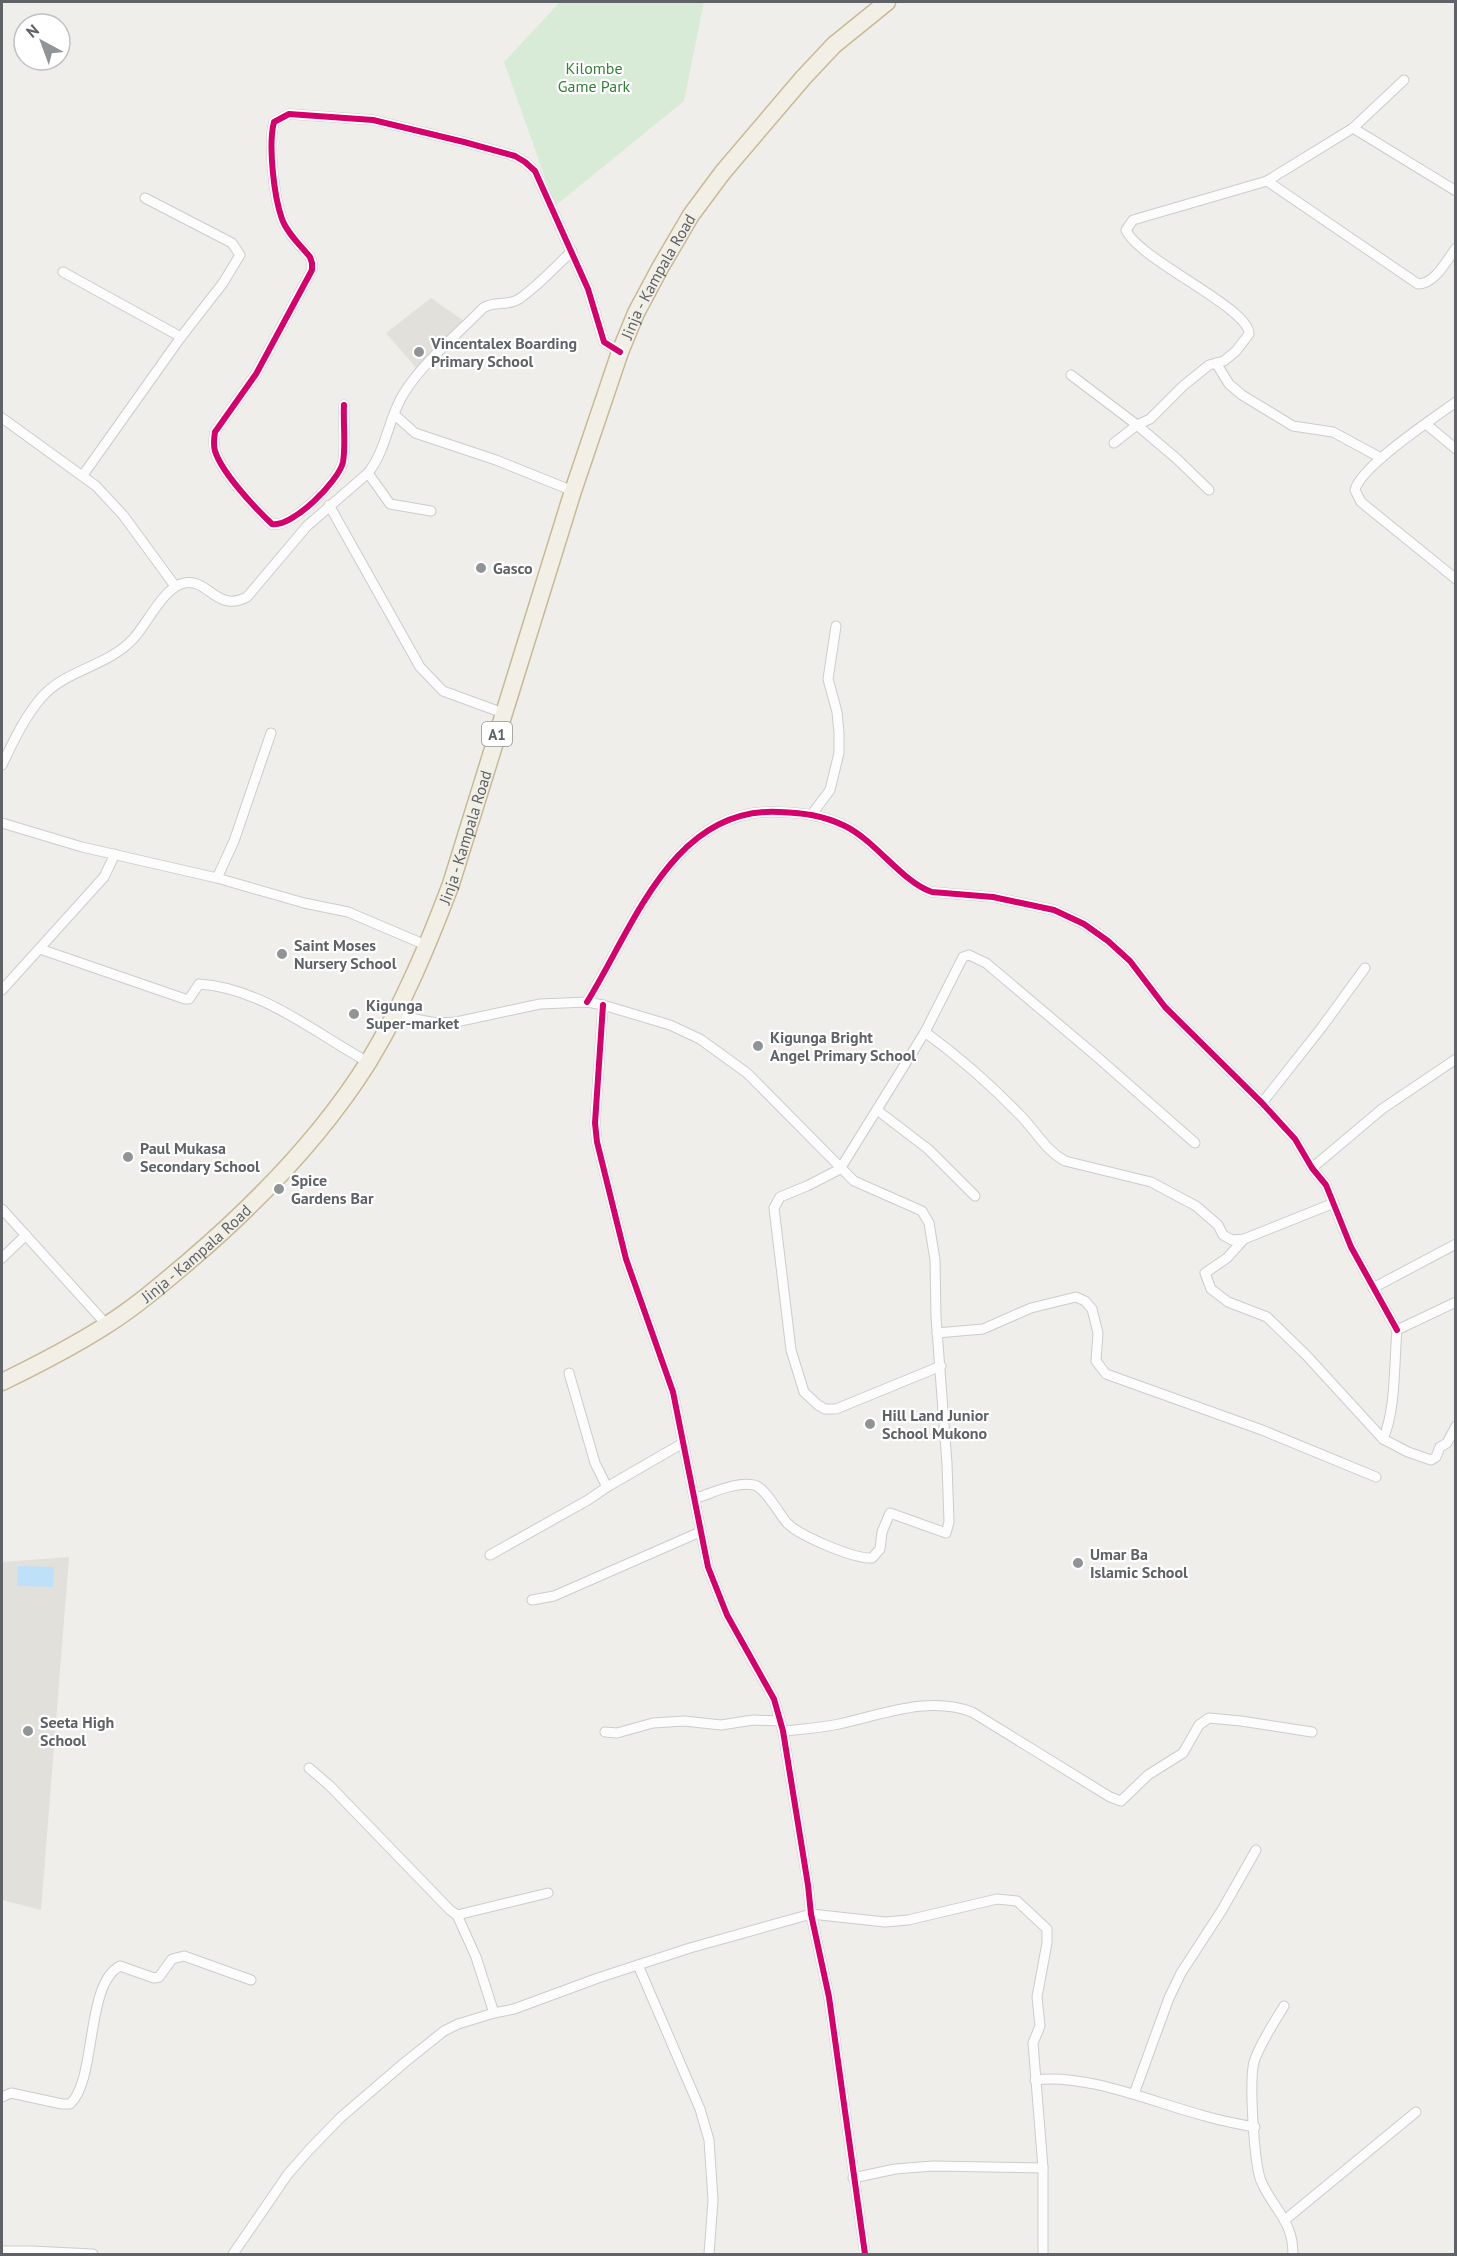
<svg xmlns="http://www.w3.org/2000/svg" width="1457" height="2256" font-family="'PT Sans',sans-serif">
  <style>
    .education { fill: #e2e0da }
    .green { fill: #d8ebd6 }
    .water { fill: #bfe0f9 }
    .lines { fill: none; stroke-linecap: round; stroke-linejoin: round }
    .minor-casing { stroke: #cbcccc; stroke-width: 11 }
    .trunk-casing { stroke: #c8b996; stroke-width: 19 }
    .minor { stroke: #fdfcfc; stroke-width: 9 }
    .trunk { stroke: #f2f0e6; stroke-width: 16 }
    .cycleway-casing { stroke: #fff; stroke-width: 10 }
    .cycleway { stroke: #d6006c; stroke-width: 6 }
    .poi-dot { fill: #919496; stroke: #fff; stroke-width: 2 }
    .labels { text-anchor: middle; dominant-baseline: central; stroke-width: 4.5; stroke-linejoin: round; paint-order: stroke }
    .shield { fill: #fff; stroke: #8f9295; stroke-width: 1.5 }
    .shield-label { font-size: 15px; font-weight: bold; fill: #5f6368 }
    .park-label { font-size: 16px; fill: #348238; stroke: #fff }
    .street-label { font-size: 16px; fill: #5f6368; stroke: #fff }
    .poi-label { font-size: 16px; font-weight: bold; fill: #5f6368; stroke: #fff; text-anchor: start }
  </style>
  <rect width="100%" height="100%" fill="#efeeea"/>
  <g class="education">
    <path d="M431,298L464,321L418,370L386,333Z"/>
    <path d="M69,1557L41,1910L2,1900V1562Z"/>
  </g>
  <path class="green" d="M560,2H704L684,101L555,206L504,62Z"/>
  <path class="water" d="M18,1566L54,1567L53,1587L17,1586Z"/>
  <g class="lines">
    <defs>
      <g id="minor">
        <path d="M1353,128L1456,191"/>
        <path d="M1267,181L1418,284C1435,284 1447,260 1456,248"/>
        <path d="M63,272L181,337"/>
        <path d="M1216,363L1229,384L1242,395L1293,426L1333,432L1381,458"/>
        <path d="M1071,375L1137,425L1150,419L1183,386L1209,365L1224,361L1236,351L1249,334C1250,308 1139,260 1126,230L1133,220L1267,181L1353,128L1404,80"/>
        <path d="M1456,402C1434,418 1361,466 1355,490L1361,502L1456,579"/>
        <path d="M344,405C343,423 346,445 343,462C339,481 292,528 272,524C255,508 222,473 215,451C213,444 214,439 215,432L256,374L312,270V263L310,257C301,246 287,233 282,219C274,197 268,145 274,122L289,114L373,120L464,142L515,156L525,162L535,171L588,289L604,342L620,352"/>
        <path d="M395,415L415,433L496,460L573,491"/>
        <path d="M2,418L96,486L123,515L175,586"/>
        <path d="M1426,424L1456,449"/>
        <path d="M1114,443L1137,425L1177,459L1209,490"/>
        <path d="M368,473L390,504L431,511"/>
        <path d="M83,475L181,337L223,283L240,255L232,243L145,198"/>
        <path d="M329,505L420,667L443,691L503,713"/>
        <path d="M2,765C13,742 24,718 41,698C66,669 107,667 133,639C147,624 164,587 184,583C209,578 216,613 247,597L307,526L368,473C387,449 388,418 404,393C424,361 457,335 483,308C495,300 506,307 519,299C538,286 555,267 572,251"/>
        <path d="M812,814L830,790L839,753V733L837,712L828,679L836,626"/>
        <path d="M2,823L82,847L217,878L304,903L348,912L428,946"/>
        <path d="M217,878L234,841L271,733"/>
        <path d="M40,949L185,999H189L199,984C262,988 315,1033 368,1062"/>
        <path d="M2,990L104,877L115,854"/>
        <path d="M587,1002C633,928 673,806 779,812C804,813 822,815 845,826C876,841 903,883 932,892L993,897L1054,910L1084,924L1108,941L1130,961L1165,1007L1262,1103L1295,1139L1312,1168L1326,1185L1351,1247L1397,1330"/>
        <path d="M603,1005L595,1123L597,1142L626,1259L673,1392L708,1567L727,1615L774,1699L783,1731L808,1885L811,1914L829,1997L865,2254"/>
        <path d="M395,1015L436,1023L456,1022L540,1004L587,1002L603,1005L670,1025L700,1039L747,1073L854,1181L922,1211L929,1223L935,1260L936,1317L947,1464L949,1522L946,1533L890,1513L882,1532L880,1549L872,1558C854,1559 800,1536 787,1523C779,1514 765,1487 754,1485C736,1481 713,1493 696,1498"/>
        <path d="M925,1032C959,1057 991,1085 1020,1115C1035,1130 1045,1150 1065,1161L1151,1182L1196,1206L1218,1225L1223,1235L1232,1240L1244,1239L1334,1203"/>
        <path d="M1262,1103L1322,1027L1365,968"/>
        <path d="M877,1110L928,1149L975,1196"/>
        <path d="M1312,1168L1382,1109L1456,1059"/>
        <path d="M2,1209L107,1325"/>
        <path d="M1244,1239L1227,1258L1205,1273L1211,1289L1228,1302L1267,1317L1307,1356L1383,1439L1408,1452L1431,1460L1436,1457L1440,1447L1447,1443L1456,1426"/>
        <path d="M2,1258L26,1235"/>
        <path d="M1373,1288L1456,1244"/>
        <path d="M937,1333L983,1329L1031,1308L1076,1297L1085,1301L1092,1309L1098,1333L1096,1361L1106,1374L1262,1430L1376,1477"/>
        <path d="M941,1366L836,1409H825L818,1405L804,1392L791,1350L774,1208L780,1197L807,1186L840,1169L925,1032L963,957L969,955L986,963L1095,1055L1195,1143"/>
        <path d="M569,1373L595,1463L607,1487"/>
        <path d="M1383,1439C1396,1410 1394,1363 1397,1330L1456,1302"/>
        <path d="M490,1555L588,1500L607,1487L683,1443"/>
        <path d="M532,1600L554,1596L700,1532"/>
        <path d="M783,1731C802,1729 821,1728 839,1724C881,1715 929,1695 972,1712L1110,1797L1121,1801L1148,1775L1183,1753L1199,1725L1209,1718L1241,1721L1312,1732"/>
        <path d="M605,1732L617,1733L653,1723L684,1721L721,1725L753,1720L779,1721"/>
        <path d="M309,1768L330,1786L450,1910L457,1915L476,1957L494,2013"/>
        <path d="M457,1915L548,1893"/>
        <path d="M638,1965L700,2109L709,2140L713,2200L709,2254"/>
        <path d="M1284,2006C1274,2023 1260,2043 1254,2062C1249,2081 1254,2163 1261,2181C1273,2209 1293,2220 1293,2254"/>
        <path d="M1035,2080C1086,2073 1155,2103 1205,2116C1221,2121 1238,2124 1255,2127"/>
        <path d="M1134,2094L1169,1998L1181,1973L1222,1910L1256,1850"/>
        <path d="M2,2097L11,2093L62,2104H70C97,2080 85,1984 120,1966L154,1978L159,1977L172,1959L184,1956L251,1980"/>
        <path d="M853,2178L895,2169L933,2166L1043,2168"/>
        <path d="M1286,2219L1416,2112"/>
        <path d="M2,2251H31L93,2254"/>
        <path d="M233,2254L288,2174L309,2150L340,2118L404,2063L444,2031L458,2024L494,2013L514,2009L598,1978L690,1948L811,1914L885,1922L908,1920L997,1899L1017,1901L1047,1929V1943L1037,1997L1040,2026L1033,2043L1043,2168V2254"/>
      </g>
      <g id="trunk">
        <path id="s1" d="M2,1382C37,1365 72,1347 105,1326C134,1308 162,1284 188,1262C256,1204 321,1138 369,1061C403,1005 428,945 451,884L573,491L620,352L636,313L660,268L691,215L723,172L803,78L834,45L887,2"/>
      </g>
    </defs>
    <use href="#minor" class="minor-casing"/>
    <use href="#trunk" class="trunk-casing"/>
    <use href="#minor" class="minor"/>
    <use href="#trunk" class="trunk"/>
    <defs>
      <g id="cycleway">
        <path d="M344,405C343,423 346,445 343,462C339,481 292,528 272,524C255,508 222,473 215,451C213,444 214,439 215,432L256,374L312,270V263L310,257C301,246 287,233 282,219C274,197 268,145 274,122L289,114L373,120L464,142L515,156L525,162L535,171L588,289L604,342L620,352"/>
        <path d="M587,1002C633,928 673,806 779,812C804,813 822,815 845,826C876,841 903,883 932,892L993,897L1054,910L1084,924L1108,941L1130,961L1165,1007L1262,1103L1295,1139L1312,1168L1326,1185L1351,1247L1397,1330"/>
        <path d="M603,1005L595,1123L597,1142L626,1259L673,1392L708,1567L727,1615L774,1699L783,1731L808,1885L811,1914L829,1997L865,2254"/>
      </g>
    </defs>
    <use href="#cycleway" class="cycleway-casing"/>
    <use href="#cycleway" class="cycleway"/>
  </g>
  <g class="poi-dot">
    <circle cx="419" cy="352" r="6"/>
    <circle cx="481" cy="568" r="6"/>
    <circle cx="282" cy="954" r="6"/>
    <circle cx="354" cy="1014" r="6"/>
    <circle cx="758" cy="1046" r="6"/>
    <circle cx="128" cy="1157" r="6"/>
    <circle cx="279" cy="1189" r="6"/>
    <circle cx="870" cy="1424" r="6"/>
    <circle cx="1078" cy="1563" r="6"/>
    <circle cx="28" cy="1731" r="6"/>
  </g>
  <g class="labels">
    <rect class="shield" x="482" y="722" width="30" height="24" rx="4.5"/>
    <g class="shield-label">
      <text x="497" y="734">A1</text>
    </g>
    <g class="park-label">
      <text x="594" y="68">Kilombe<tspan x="594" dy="18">Game Park</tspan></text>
    </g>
    <g class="street-label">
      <text stroke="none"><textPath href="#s1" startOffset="1332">Jinja - Kampala Road</textPath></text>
      <text stroke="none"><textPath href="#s1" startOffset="738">Jinja - Kampala Road</textPath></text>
      <text stroke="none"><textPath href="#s1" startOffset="234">Jinja - Kampala Road</textPath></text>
    </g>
    <g class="poi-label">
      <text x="431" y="343">Vincentalex Boarding<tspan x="431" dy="18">Primary School</tspan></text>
      <text x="493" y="568">Gasco</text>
      <text x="294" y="945">Saint Moses<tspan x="294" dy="18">Nursery School</tspan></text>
      <text x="366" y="1005">Kigunga<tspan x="366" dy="18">Super-market</tspan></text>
      <text x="770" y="1037">Kigunga Bright<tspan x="770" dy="18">Angel Primary School</tspan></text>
      <text x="140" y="1148">Paul Mukasa<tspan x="140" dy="18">Secondary School</tspan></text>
      <text x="291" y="1180">Spice<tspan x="291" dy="18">Gardens Bar</tspan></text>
      <text x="882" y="1415">Hill Land Junior<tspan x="882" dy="18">School Mukono</tspan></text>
      <text x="1090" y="1554">Umar Ba<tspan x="1090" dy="18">Islamic School</tspan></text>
      <text x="40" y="1722">Seeta High<tspan x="40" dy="18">School</tspan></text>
    </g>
  </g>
  <rect width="1457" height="2256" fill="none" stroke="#5f6368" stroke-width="6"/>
  <g transform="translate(42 42) rotate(319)"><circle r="28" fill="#ffffff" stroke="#bfc1c3" stroke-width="1.5"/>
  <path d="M0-4.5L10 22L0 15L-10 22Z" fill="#919496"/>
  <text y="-9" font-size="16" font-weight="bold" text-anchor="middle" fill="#5f6368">N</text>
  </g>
</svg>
